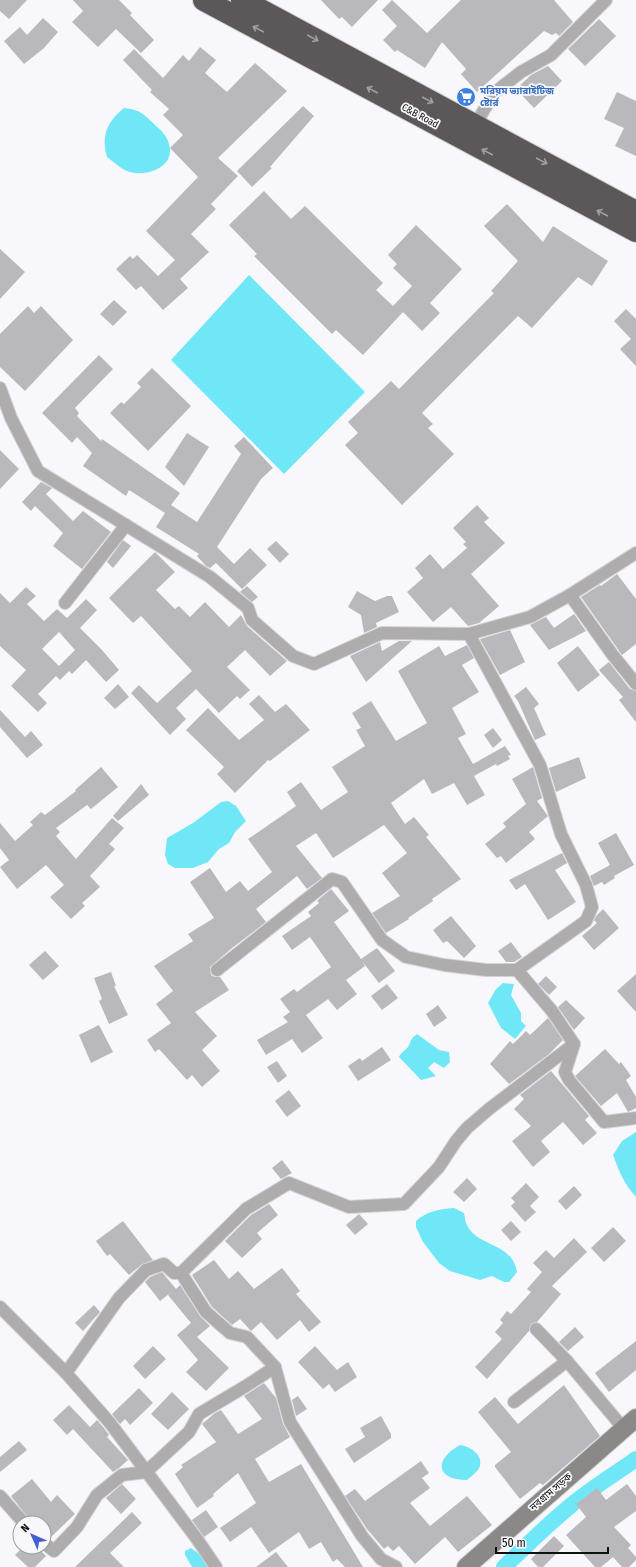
<svg xmlns="http://www.w3.org/2000/svg" width="636" height="1567" font-family="'Fira Sans Condensed','Noto Sans Bengali',sans-serif">
  <style>
    .water { fill: #70e7f6 }
    .lines { fill: none; stroke-linecap: round; stroke-linejoin: round }
    .canal { stroke: #70e7f6; stroke-width: 16 }
    .building { fill: #b9b9bd; fill-rule: evenodd }
    .street-casing { stroke: #d3d3d6; stroke-width: 14 }
    .secondary-casing { stroke: #d3d3d6; stroke-width: 20 }
    .highway-casing { stroke: #d3d3d6; stroke-width: 24 }
    .street { stroke: #aeacac; stroke-width: 12 }
    .secondary { stroke: #8b8888; stroke-width: 18 }
    .highway { stroke: #5c5758; stroke-width: 22 }
    .oneway { stroke: #a29fa2 }
    .labels { text-anchor: middle; dominant-baseline: central; stroke-width: 3.5; stroke-linejoin: round; paint-order: stroke }
    .shop-label { font-size: 10px; font-weight: bold; fill: #366cbe; stroke: #f8f8fc; text-anchor: start }
    .street-label { font-size: 10px; fill: #101011; stroke: #f8f8fc }
  </style>
  <rect width="100%" height="100%" fill="#f8f8fc"/>
  <g class="water">
    <path d="M124,108C140,110 143,113 155,125C161,130 167,136 169,144C176,167 147,177 130,172C122,170 114,162 107,157C101,135 107,122 124,108Z"/>
    <path d="M249,275L365,392L284,474L171,360Z"/>
    <path d="M228,801L236,806L246,821L235,832L229,843L219,849L208,862L193,868H175L168,864L165,855L167,838L193,823L221,802Z"/>
    <path d="M503,983L514,984L511,995L521,1013V1021L526,1026L515,1039L501,1028L488,1003L496,989Z"/>
    <path d="M417,1034L439,1050L449,1052L450,1062L444,1068L434,1062L428,1068L436,1076L421,1080L399,1057C401,1052 405,1051 408,1047C411,1041 411,1038 417,1034Z"/>
    <path d="M636,1132V1197C624,1184 619,1171 613,1155L622,1141Z"/>
    <path d="M454,1208L464,1213C465,1217 465,1222 467,1225C477,1247 512,1242 517,1272L509,1282H504L492,1276L480,1280L450,1271L439,1263L423,1242L416,1227V1221C427,1211 440,1209 454,1208Z"/>
    <path d="M460,1445C469,1446 483,1454 480,1466C478,1472 471,1476 467,1480C435,1480 434,1459 460,1445Z"/>
    <path d="M191,1548L205,1558L208,1567H192L185,1555V1551Z"/>
  </g>
  <g class="lines">
    <path class="canal" d="M504,1567C525,1547 546,1526 569,1507C590,1489 614,1475 636,1459"/>
  </g>
  <g class="building">
    <path d="M0,0H27L9,19L0,11Z"/>
    <path d="M73,0H119L132,13L130,15L154,40L141,53L116,29L98,47L72,22L83,11Z"/>
    <path d="M321,0H378L352,27L342,17L339,19Z"/>
    <path d="M392,0L427,33L461,0H554L573,22L559,36L556,33L552,35L544,31L477,92L461,74L466,69L442,42L425,68L397,50L395,52L383,40L397,26L382,10Z"/>
    <path d="M43,18L58,32L44,48L24,64L4,41L20,27L27,35Z"/>
    <path d="M599,19L616,36L585,66L568,49Z"/>
    <path d="M200,47L216,60L205,73L227,92L255,63L287,91L218,158L238,176L211,204L216,209L191,234L209,252L180,279L188,288L163,310L141,286L136,290L116,269L130,256L133,259L137,255L158,276L175,260L146,231L198,177L170,148L183,135L163,115L169,109L150,92L152,90L123,60L134,49L163,78L183,55L189,61Z"/>
    <path d="M548,66L562,81L534,108L516,89L531,75Z"/>
    <path d="M617,92L636,101V156L615,146L624,128L604,119Z"/>
    <path d="M303,106L314,116L270,167L272,168L252,187L237,171Z"/>
    <path d="M264,191L291,219L305,206L383,283L376,290L393,306L412,286L393,268L397,264L388,255L416,225L462,269L430,303L440,313L422,331L403,312L363,355L336,330L332,334L254,256L257,254L229,225Z"/>
    <path d="M507,204L543,242L553,226L608,261L592,286L578,277L532,328L518,316L422,413L433,424L428,428L454,454L402,505L345,445L358,433L348,422L391,381L399,389L494,293L491,291L518,261L484,226Z"/>
    <path d="M0,249L25,272L0,299Z"/>
    <path d="M114,300L127,312L113,326L100,314Z"/>
    <path d="M28,306L34,313L41,306L73,340L25,391L0,367V334Z"/>
    <path d="M626,309L636,319V366L620,349L631,339L614,321Z"/>
    <path d="M99,355L113,369L75,408L79,413L77,416L101,441L102,439L180,493L171,505L197,522L241,454L234,446L244,437L273,468L261,479L217,547L234,564L250,548L267,565L242,589L216,563L210,568L206,566L197,556L199,554L156,527L165,513L129,490L126,496L83,466L92,453L77,437L72,443L42,413Z"/>
    <path d="M152,368L191,406L148,451L110,413L121,402L124,404L141,387L137,383Z"/>
    <path d="M187,433L209,447L184,486L165,467Z"/>
    <path d="M0,450L19,469L0,489Z"/>
    <path d="M41,482L52,488L46,494L73,521L83,511L111,532L82,569L53,546L63,533L35,506L31,511L22,502Z"/>
    <path d="M477,505L489,518L484,522L505,543L471,574L499,606L479,623L468,626L451,607L433,622L407,592L423,578L415,568L430,554L443,569L467,548L463,544L466,542L453,528Z"/>
    <path d="M123,540L131,546L113,568L107,562Z"/>
    <path d="M276,541L289,554L280,563L267,549Z"/>
    <path d="M155,552L175,572L156,590L175,609L179,606L190,617L205,602L229,627L241,615L247,626L287,661L270,676L245,650L227,667L250,690L240,699L237,696L219,713L196,689L176,708L186,719L170,735L131,693L139,685L157,703L192,671L141,616L133,623L109,598Z"/>
    <path d="M617,574L636,599V644L622,655L581,597L600,585L601,586Z"/>
    <path d="M247,586L258,597L252,602L240,592Z"/>
    <path d="M26,587L36,596L27,604L44,621L57,609L67,618L86,599L97,610L80,628L102,650L119,670L106,682L86,660L72,674L69,671L60,680L56,676L38,694L47,703L38,712L11,686L26,670L0,646V593L10,603ZM59,632L75,650L59,666L42,649Z"/>
    <path d="M357,591L375,601L387,596H392L399,612L376,623L377,627L364,633L361,615L348,607Z"/>
    <path d="M574,614L586,631L549,650L530,625L546,617L554,628Z"/>
    <path d="M510,630L525,662L500,675L480,639Z"/>
    <path d="M399,641H412L366,682L350,656L380,642L382,651Z"/>
    <path d="M467,645L474,658L462,665L479,692L452,708L466,734L458,738L473,764L505,746L511,755L508,756L510,759L497,766L496,764L474,776L485,795L467,805L454,783L432,794L424,779L391,803L405,824L414,817L429,835L426,837L461,879L432,899L433,901L408,918L409,919L386,933L372,913L400,896L382,873L407,853L384,825L333,858L316,833L296,846L322,878L307,889L297,876L256,909L266,922L232,948L210,967L211,975L215,977H220L229,990L195,1012L217,1036L202,1050L220,1071L202,1087L192,1075L187,1080L159,1049L155,1052L147,1040L171,1023L156,1004L173,991L154,966L193,941L188,934L214,918L190,882L210,868L226,892L240,881L248,891L272,872L248,839L296,806L287,792L301,782L321,810L348,792L332,767L365,746L356,730L361,728L352,713L371,701L396,741L427,723L398,671L439,646L445,656Z"/>
    <path d="M578,646L600,675L578,692L557,663Z"/>
    <path d="M609,662L630,689L636,691V722L619,700L623,697L599,670Z"/>
    <path d="M118,684L129,697L115,709L104,698Z"/>
    <path d="M526,687L539,704L534,708L546,735L535,740L518,701L514,696Z"/>
    <path d="M259,695L275,712L286,704L310,730L270,761L268,760L235,793L217,774L224,767L186,730L208,708L239,740L264,720L249,704Z"/>
    <path d="M0,710L25,737L31,731L43,745L27,758L0,727Z"/>
    <path d="M493,728L502,740L493,748L484,735Z"/>
    <path d="M579,757L586,778L556,792L549,768Z"/>
    <path d="M101,767L118,787L91,809L87,805L56,828L60,832L56,836L76,859L112,818L124,828L109,844L115,849L90,876L100,887L82,903L85,906L71,919L50,897L64,885L46,865L17,889L0,867L9,860L0,848V823L15,841L33,825L30,822L41,812L45,815L76,791L75,790Z"/>
    <path d="M533,767L542,798L537,801L548,816L529,832L535,839L506,863L501,856L497,858L485,844L506,827L503,823L526,804L512,779Z"/>
    <path d="M141,784L149,795L118,821L113,816Z"/>
    <path d="M616,833L634,865L614,876L615,878L604,885L602,882L594,886L590,876L610,865L598,843Z"/>
    <path d="M562,853L567,863L555,870L576,902L548,920L525,884L516,890L509,880Z"/>
    <path d="M331,889L349,911L334,922L361,959L377,948L395,971L379,983L362,961L365,966L346,980L357,994L337,1010L328,999L306,1015L323,1038L302,1053L292,1039L266,1055L257,1040L288,1022L283,1017L290,1012L280,999L294,989L297,992L331,967L310,937L292,950L282,936L311,916L308,912L319,903L317,901Z"/>
    <path d="M603,909L619,928L594,950L582,936L597,923L594,920L597,915Z"/>
    <path d="M451,916L476,946L464,958L447,941L443,943L433,930Z"/>
    <path d="M511,942L522,957L514,962H506L498,951Z"/>
    <path d="M45,951L59,966L43,980L29,965Z"/>
    <path d="M111,972L116,986H114L128,1015L109,1024L99,1001L102,999L94,978Z"/>
    <path d="M636,974V1012L617,991Z"/>
    <path d="M546,976L557,987L549,995L538,984Z"/>
    <path d="M387,984L398,998L382,1010L371,996Z"/>
    <path d="M566,1000L585,1018L574,1030L558,1007Z"/>
    <path d="M438,1005L447,1018L434,1027L426,1014Z"/>
    <path d="M548,1018L563,1040L549,1054L509,1084L490,1064L510,1041L513,1044L526,1031L530,1035Z"/>
    <path d="M99,1025L113,1052L91,1063L79,1035Z"/>
    <path d="M382,1047L391,1060L358,1081L348,1066L360,1058L362,1061Z"/>
    <path d="M605,1049L619,1064L621,1062L631,1076L626,1080L636,1097V1108L628,1112L617,1093L601,1106L575,1076Z"/>
    <path d="M277,1061L287,1076L278,1083L267,1067Z"/>
    <path d="M551,1071L589,1116L585,1120L597,1133L583,1145L563,1122L541,1141L550,1152L533,1167L512,1141L531,1126L514,1109L524,1099L520,1095Z"/>
    <path d="M289,1090L301,1106L287,1117L275,1101Z"/>
    <path d="M282,1160L292,1173L281,1179L272,1168Z"/>
    <path d="M467,1178L477,1189L464,1202L453,1192Z"/>
    <path d="M526,1183L539,1197L530,1206L536,1212L525,1222L511,1206L515,1202L511,1198Z"/>
    <path d="M574,1186L582,1195L566,1210L558,1201Z"/>
    <path d="M269,1204L278,1215L257,1233L262,1239L242,1258L225,1241L251,1215Z"/>
    <path d="M359,1214L368,1224L355,1235L346,1225Z"/>
    <path d="M123,1221L153,1260L141,1265L129,1275L110,1254L107,1256L96,1241Z"/>
    <path d="M511,1221L521,1232L511,1241L501,1230Z"/>
    <path d="M613,1227L626,1241L604,1262L591,1248Z"/>
    <path d="M574,1238L587,1252L552,1286L561,1294L537,1322L531,1324L529,1331L487,1379L475,1367L502,1339L495,1332L503,1323L500,1320L507,1311L511,1314L531,1292L527,1289L542,1272L533,1263L546,1250L554,1258Z"/>
    <path d="M214,1260L229,1279L238,1271L254,1289L282,1268L300,1291L296,1294L321,1322L309,1332L300,1320L277,1340L261,1322L251,1331L240,1319L232,1325L212,1307L192,1275Z"/>
    <path d="M162,1272L176,1289L180,1285L200,1316L210,1326L197,1337L229,1368L206,1391L186,1372L198,1360L177,1335L191,1323L168,1295L174,1290L160,1301L145,1282L150,1277Z"/>
    <path d="M94,1305L100,1312L83,1331L75,1323Z"/>
    <path d="M575,1327L584,1337L568,1351L559,1342Z"/>
    <path d="M636,1341V1370L609,1392L595,1373Z"/>
    <path d="M153,1346L166,1359L145,1379L133,1366Z"/>
    <path d="M315,1346L337,1370L348,1362L357,1377L335,1392L329,1384L323,1389L298,1362Z"/>
    <path d="M264,1383L276,1398L283,1424L290,1437L255,1459L269,1482L301,1464L363,1567H345L337,1559L333,1562L321,1542L309,1549L299,1532L269,1553L251,1527L230,1542L220,1528L256,1503L238,1473L213,1494L214,1496L197,1508L175,1474L183,1467L181,1465L216,1442L202,1424L215,1413L221,1410L238,1434L262,1419L244,1396Z"/>
    <path d="M564,1385L600,1436L543,1485L540,1483L520,1499L495,1467V1465L511,1452L478,1412L495,1397L518,1424Z"/>
    <path d="M139,1388L153,1403L130,1425L125,1419L120,1424L112,1414Z"/>
    <path d="M172,1392L189,1409L168,1430L151,1414Z"/>
    <path d="M298,1396L307,1409L296,1416L292,1400Z"/>
    <path d="M69,1405L90,1427L97,1420L104,1428L109,1435L107,1437L128,1460L119,1468L113,1472L73,1429L67,1435L53,1420Z"/>
    <path d="M381,1416L391,1434V1438L354,1463L345,1449L365,1437L360,1428Z"/>
    <path d="M19,1441L27,1450L0,1472V1457Z"/>
    <path d="M421,1461L429,1473L422,1478L430,1488L410,1503L430,1526L467,1496L492,1525L458,1552L445,1537L415,1564L399,1546L393,1551L388,1546L384,1549L367,1529L345,1496L355,1489L365,1501Z"/>
    <path d="M32,1479L51,1502L57,1495L75,1514L50,1538L44,1536V1523H32L11,1496Z"/>
    <path d="M122,1484L136,1499L121,1514L106,1498Z"/>
    <path d="M627,1484L636,1496V1511L614,1527L631,1545L628,1548L636,1557V1560L629,1567H622L613,1557L601,1567H595L566,1535L586,1517L576,1504L597,1488L606,1500Z"/>
    <path d="M206,1510L218,1527L204,1537L192,1520Z"/>
    <path d="M132,1512L142,1523L110,1553L124,1567H75Z"/>
    <path d="M554,1536L564,1546L543,1567H538L531,1559Z"/>
    <path d="M23,1547H37L46,1556L35,1567H28L15,1555Z"/>
    <path d="M276,1552L288,1567H256Z"/>
  </g>
  <g class="lines">
    <defs>
      <g id="street">
        <path d="M475,125L494,93L521,72L551,55L606,0"/>
        <path d="M0,388L11,418L38,471L210,577L248,608L252,620L293,656L314,664L382,633L469,634L530,617L570,595L636,553"/>
        <path d="M570,595L612,654L636,684"/>
        <path d="M65,603L126,525"/>
        <path d="M469,634L540,765L561,834L586,885L592,907L586,921L517,970"/>
        <path d="M217,970L332,879L342,882L382,940L406,957L444,965L486,970H517L552,1011L574,1044L565,1072L569,1080L604,1122L636,1118"/>
        <path d="M181,1273L206,1312L230,1333L247,1337L275,1367L290,1422L362,1536L381,1559L396,1567"/>
        <path d="M0,1307L66,1373L110,1423L197,1539L216,1567"/>
        <path d="M536,1329L567,1361L624,1429"/>
        <path d="M66,1373L119,1298L146,1270L164,1264L174,1273H181L246,1209L289,1183L349,1207L404,1204L439,1167L456,1141L467,1128L489,1109L574,1044"/>
        <path d="M514,1402L567,1361"/>
        <path d="M0,1496L24,1523"/>
        <path d="M44,1543L54,1551L77,1527L97,1495L122,1475L146,1472L189,1432L199,1414L246,1386L275,1367"/>
      </g>
      <path id="secondary" d="M466,1567L636,1418"/>
      <g id="highway">
        <path d="M204,0L636,231"/>
        <path d="M242,0L636,212"/>
      </g>
    </defs>
    <use href="#street" class="street-casing"/>
    <use href="#secondary" class="secondary-casing"/>
    <use href="#highway" class="highway-casing"/>
    <use href="#street" class="street"/>
    <use href="#secondary" class="secondary"/>
    <use href="#highway" class="highway"/>
  </g>
  <defs><path id="oneway-shaft" d="M-6 0H5M1.5-3L5.5 0L1.5 3" fill="none" stroke-width="1.6" stroke-linecap="round" stroke-linejoin="round"/></defs>
  <g class="oneway">
    <use href="#oneway-shaft" transform="translate(258 29) rotate(-152)"/>
    <use href="#oneway-shaft" transform="translate(313 38) rotate(28)"/>
    <use href="#oneway-shaft" transform="translate(372 90) rotate(-152)"/>
    <use href="#oneway-shaft" transform="translate(428 100) rotate(28)"/>
    <use href="#oneway-shaft" transform="translate(487 152) rotate(-152)"/>
    <use href="#oneway-shaft" transform="translate(542 161) rotate(28)"/>
    <use href="#oneway-shaft" transform="translate(602 213) rotate(-152)"/>
  </g>
  <defs>
    <symbol id="supermarket-disc" viewBox="-11 -11 22 22"><circle r="9.5" fill="#3f7fe0" stroke="#f8f8fc"/><path d="M-6-5.5h2.5l.6 2H6L4.5 2H-2.5L-4.4-4H-6ZM-1.5 3.2a1.3 1.3 0 1 0 .1 0ZM3 3.2a1.3 1.3 0 1 0 .1 0Z" fill="#fff"/></symbol>
  </defs>
  <g fill-rule="evenodd">
    <use href="#supermarket-disc" x="455" y="86" width="22" height="22"/>
  </g>
  <g class="labels">
    <g class="shop-label">
      <text x="480" y="91">মরিয়ম ভ্যারাইটিজ<tspan x="480" dy="12">ষ্টোর্র</tspan></text>
    </g>
    <g class="street-label">
      <text transform="translate(420 116) rotate(28)">C&amp;B Road</text>
      <text transform="translate(551 1492) rotate(-41)">নবগ্রাম সড়ক</text>
    </g>
  </g>
  <g transform="translate(32 1535) rotate(315)"><circle r="19" fill="#f8f8fc" stroke="#9b9b9e"/>
  <path d="M0-3L7 15L0 10L-7 15Z" fill="#465ed1"/>
  <text y="-6" font-size="11" font-weight="bold" text-anchor="middle" fill="#101011">N</text>
  </g>
  <path d="M496 1547v6h112v-6" fill="none" stroke="#101011" stroke-width="2"/>
  <text x="502" y="1547" font-size="12" fill="#101011" stroke="#f8f8fc" stroke-width="3" paint-order="stroke">50 m</text>
</svg>
